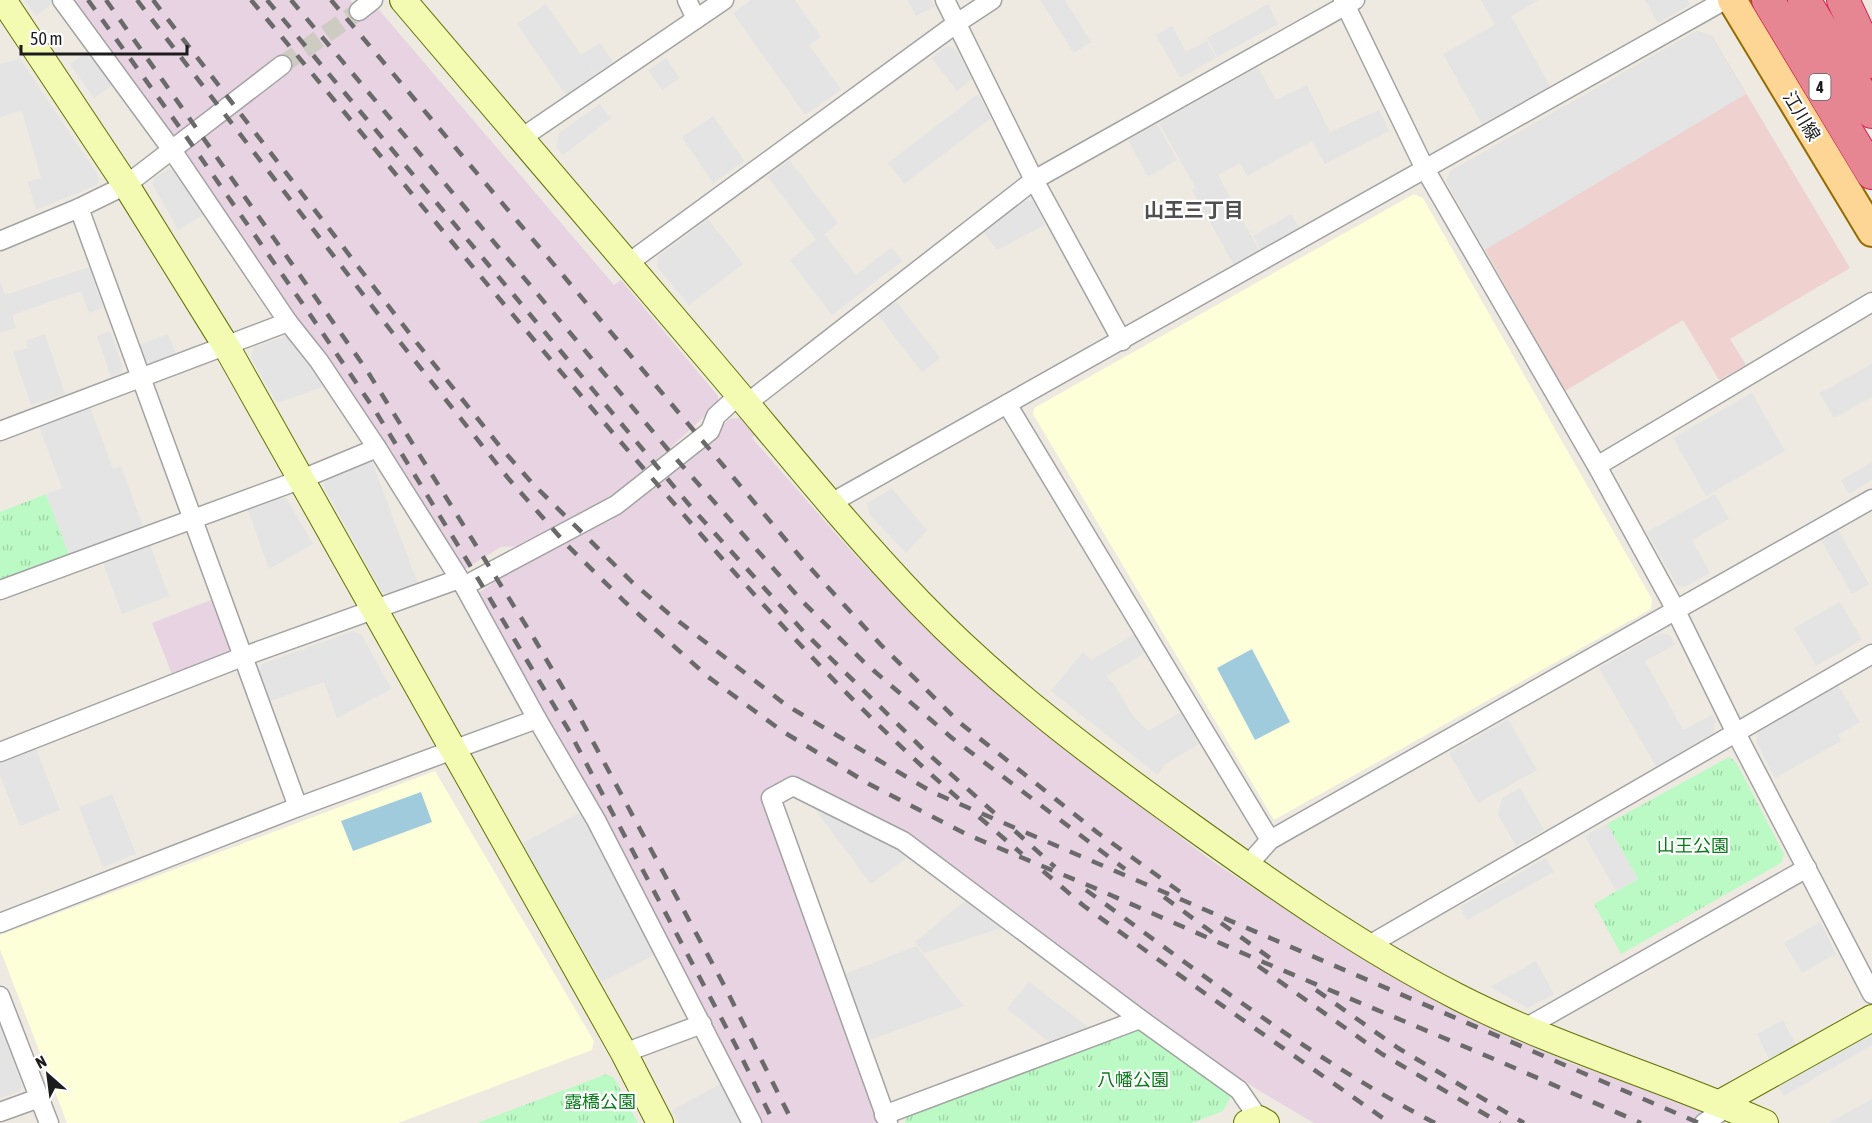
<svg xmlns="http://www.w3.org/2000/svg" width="1872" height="1123" font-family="'Asap Condensed','Noto Sans JP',sans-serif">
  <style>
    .commercial { fill: #efd2cf }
    .industrial { fill: #e7d3e2 }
    .education { fill: #fdffd8 }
    .park { fill: url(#park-tufts) }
    .parking { fill: #e4e4e4 }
    .water { fill: #a0cbdd }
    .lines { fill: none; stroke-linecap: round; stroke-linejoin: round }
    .street-tunnel { stroke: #cecbc3; stroke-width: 18; stroke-dasharray: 18 9; stroke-linecap: butt }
    .street-casing { stroke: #a3a3a3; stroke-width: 21 }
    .secondary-casing { stroke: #607303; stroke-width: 28 }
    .primary-casing { stroke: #936b00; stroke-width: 32 }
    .highway-casing { stroke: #d92055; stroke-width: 34 }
    .street { stroke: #fff; stroke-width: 18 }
    .secondary { stroke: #f3fab2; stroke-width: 26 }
    .primary { stroke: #fdd696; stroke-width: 28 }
    .highway { stroke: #e78693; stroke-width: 32 }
    .rail { stroke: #6a6a6a; stroke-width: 4.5; stroke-dasharray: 12 12; stroke-linecap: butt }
    .labels { text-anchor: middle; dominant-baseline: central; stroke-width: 4.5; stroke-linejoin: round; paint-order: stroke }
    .shield { fill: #fff; stroke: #606060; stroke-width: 1.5 }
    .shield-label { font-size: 16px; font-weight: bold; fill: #1c1c1c }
    .street-label { font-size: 18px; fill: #1c1c1c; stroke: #fff }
    .park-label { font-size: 18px; fill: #097a19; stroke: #fff }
    .neighbourhood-label { font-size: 20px; font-weight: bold; fill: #4f4f4f; stroke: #fff }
  </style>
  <defs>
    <pattern id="park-tufts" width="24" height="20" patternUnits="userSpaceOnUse" patternTransform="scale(1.5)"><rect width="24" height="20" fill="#bbfac4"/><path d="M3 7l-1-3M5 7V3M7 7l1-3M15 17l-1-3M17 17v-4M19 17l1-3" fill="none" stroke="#a0d6a8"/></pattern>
  </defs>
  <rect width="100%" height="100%" fill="#eeeae1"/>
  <path class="commercial" d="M1697,31L1712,36L1850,268L1730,339L1746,365L1719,380L1683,320L1565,391L1446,181L1451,171Z"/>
  <g class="industrial">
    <path d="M68,0H350L360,12L375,5L614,285L621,280L718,396V404L628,487L601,505L523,546L501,547L465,569L458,567L182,158L187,154Z"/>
    <path d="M745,417L755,434L752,438L851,551L928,631L1037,728L1212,861L1346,949L1453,1009L1568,1062L1704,1110L1705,1120L1700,1123H1314L1255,1088L1143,1013L906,833L791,777L761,793L881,1123H761L720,1038L595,799L477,594L533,556L640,497L730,419Z"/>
    <path d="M211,600L230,649L228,656L173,677L152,623Z"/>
  </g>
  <g class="education">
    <path d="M1414,194L1423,198L1652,599L1651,609L1274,820L1033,414L1034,408Z"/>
    <path d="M435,771L594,1041L592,1050L398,1123H67L0,949V935Z"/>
  </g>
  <g class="park">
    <path d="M46,494L69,554L0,580V512Z"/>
    <path d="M1729,757L1736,762L1784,854L1781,863L1621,954L1594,904L1638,879L1607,824Z"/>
    <path d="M1141,1028L1232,1094L1223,1111L1192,1123H905L907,1114Z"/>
    <path d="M607,1074L614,1078L638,1123H477Z"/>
  </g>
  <g class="parking">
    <path d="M25,0H57L36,16Z"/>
    <path d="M751,0H795L821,37L809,45L841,90L805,115L733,13Z"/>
    <path d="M908,0H931L935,6L916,16Z"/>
    <path d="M1040,0H1065L1091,42L1074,53Z"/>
    <path d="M1481,0H1539L1511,16L1550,86L1482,124L1443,54L1495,25Z"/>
    <path d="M1645,0H1688L1690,5L1658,23Z"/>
    <path d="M546,4L581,55L600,43L613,62L595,74L586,60L595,75L566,95L517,24Z"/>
    <path d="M1268,4L1278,24L1217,57L1207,38Z"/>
    <path d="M1172,26L1186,52L1207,41L1216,58L1180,78L1156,35Z"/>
    <path d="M1697,31L1712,36L1746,94L1485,250L1446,181L1451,171Z"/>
    <path d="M947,46L956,49L972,79L957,91L932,58Z"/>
    <path d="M91,49L115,83L94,98L70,64Z"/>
    <path d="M666,58L680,78L662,90L648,70Z"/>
    <path d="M20,59L99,177L97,185L36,210L28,182L41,178L22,111L0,117V64Z"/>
    <path d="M1258,67L1276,100L1307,85L1330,132L1379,110L1389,131L1325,164L1312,141L1247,176L1240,163L1218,175L1259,250L1234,265L1192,190L1195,187L1159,123Z"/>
    <path d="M978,94L991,118L904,184L888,163Z"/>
    <path d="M600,104L611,118L563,155L557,147L559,133Z"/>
    <path d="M713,116L744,161L713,183L682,137Z"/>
    <path d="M1157,124L1177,160L1148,177L1128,140Z"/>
    <path d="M789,160L838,223L824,234L856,275L892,247L902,261L832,315L790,260L816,240L768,177Z"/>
    <path d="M178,164L210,211L178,230L153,185L154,178Z"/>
    <path d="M1024,201H1033L1045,225L997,250L984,232Z"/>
    <path d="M1291,214L1300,229L1261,250L1253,236Z"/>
    <path d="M708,219L743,264L689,305L657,267L658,257Z"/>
    <path d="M89,267L103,308L89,313L81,291L12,315L16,328L0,333V281L5,295Z"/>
    <path d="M896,301L940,358L922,372L878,315Z"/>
    <path d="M110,331L123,367L121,373L111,377L97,336Z"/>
    <path d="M45,334L65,394L31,405L13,352L28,348L26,341Z"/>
    <path d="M168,334L176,354L151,363L144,359L139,345Z"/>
    <path d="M292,334L328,385L277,403L251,358L254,347Z"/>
    <path d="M1872,364V397L1834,418L1820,393Z"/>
    <path d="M1752,393L1785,451L1706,496L1673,438Z"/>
    <path d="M90,407L113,469L121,466L143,526L69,554L46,494L62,488L39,426Z"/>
    <path d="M372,462L418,584L391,594L382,592L323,485L328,479Z"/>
    <path d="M1872,462V480L1849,494L1841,480Z"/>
    <path d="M892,489L927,530L906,553L869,514L867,503Z"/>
    <path d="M1715,494L1729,519L1692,540L1710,573L1684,587L1677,585L1647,532Z"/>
    <path d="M280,497L287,499L313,544L269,569L247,508Z"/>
    <path d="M1838,530L1869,584L1852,594L1821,540Z"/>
    <path d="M150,545L169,596L122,614L103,563Z"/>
    <path d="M1840,602L1862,640L1816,666L1794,628Z"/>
    <path d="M353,631L362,635L391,689L337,718L324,682L270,701L259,670L262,664Z"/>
    <path d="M1660,633L1670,635L1675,645L1645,661L1683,730L1712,715L1716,721L1713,733L1656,766L1599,668Z"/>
    <path d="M1134,635L1145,653L1106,676L1114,684L1133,716L1148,731L1181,712L1199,744L1164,765L1158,775L1051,691L1083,652L1091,660Z"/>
    <path d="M1838,685L1860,722L1838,735L1841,741L1775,778L1756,742L1759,729Z"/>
    <path d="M1508,719L1537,770L1478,803L1449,753Z"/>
    <path d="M36,749L60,810L20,826L0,776V763Z"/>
    <path d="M1520,788L1544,830L1516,846L1498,815L1502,798Z"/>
    <path d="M112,794L136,854L103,867L79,807Z"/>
    <path d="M810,803L874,834L909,856L871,884Z"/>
    <path d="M583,811L658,953L602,982L521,844Z"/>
    <path d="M1607,824L1638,879L1616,891L1585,836Z"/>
    <path d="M1546,858L1554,872L1467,920L1460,907Z"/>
    <path d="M969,898L1005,927L924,953L915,942Z"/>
    <path d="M1820,922L1836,954L1802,973L1784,943Z"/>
    <path d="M916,946L964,1006L867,1041L842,975Z"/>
    <path d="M1536,961L1554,994L1528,1008L1490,987Z"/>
    <path d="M1029,982L1088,1027L1048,1041L1007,1009Z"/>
    <path d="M1783,1020L1796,1045L1769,1059L1757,1034Z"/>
    <path d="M0,1025L22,1086L19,1092L0,1098Z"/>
    <path d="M1870,1032L1872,1035V1045L1784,1096L1777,1084Z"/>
    <path d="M726,1081L746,1123H679L672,1110Z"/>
    <path d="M1872,1099V1123H1829Z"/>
  </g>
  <g class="water">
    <path d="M1252,649L1290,722L1255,740L1217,668Z"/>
    <path d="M421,792L432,822L353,851L341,821Z"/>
  </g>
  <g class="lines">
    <path class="street-tunnel" d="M282,65L359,11"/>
    <defs>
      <g id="street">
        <path d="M62,0L172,150L288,322L319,361L377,448L464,586L537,719L596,820L752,1123"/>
        <path d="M687,0L696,19"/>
        <path d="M945,0L1034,180L1122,341"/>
        <path d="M1343,0L1425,169L1597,466L1671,601L1736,733L1872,994"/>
        <path d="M359,11L373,0"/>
        <path d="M520,139L724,0"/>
        <path d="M79,208L298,807"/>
        <path d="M0,241L79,208L126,185L282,65"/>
        <path d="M627,264L957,23L992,0"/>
        <path d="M746,404L1034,180L1355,0"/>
        <path d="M1007,404L1270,840"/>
        <path d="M0,431L288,322"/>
        <path d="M1597,466L1872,302"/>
        <path d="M831,503L1725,0"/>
        <path d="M464,586L616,505L710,431L716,416L739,395"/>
        <path d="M0,590L302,479L377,448"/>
        <path d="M0,752L242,657L459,579"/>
        <path d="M1247,866L1270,840L1872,499"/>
        <path d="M0,923L298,807L537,719"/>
        <path d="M1369,945L1872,654"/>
        <path d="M0,996L49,1123"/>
        <path d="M1525,1028L1807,868"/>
        <path d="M624,1053L702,1024"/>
        <path d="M0,1112L39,1098"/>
        <path d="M884,1115L1140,1019"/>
        <path d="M888,1123L771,798L793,786L903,841L1140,1019L1239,1090L1259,1119"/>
        <path d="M1704,1123L1728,1107"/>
      </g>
      <g id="secondary">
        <path d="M3,0L126,185L226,346L624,1053L660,1123"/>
        <path d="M403,0C506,122 610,243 713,364C781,444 847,527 920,603C1001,687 1096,758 1191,826C1276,887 1363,948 1456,996C1555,1047 1663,1078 1765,1123"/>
        <path d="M1720,1103L1872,1018"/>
        <path d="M1247,1123L1259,1119L1266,1123"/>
      </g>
      <path id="primary" d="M1732,0L1872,232"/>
      <g id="highway">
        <path d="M1768,0L1872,173"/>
        <path d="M1804,0L1872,112"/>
        <path d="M1843,0L1872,62"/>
      </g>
    </defs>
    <use href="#street" class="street-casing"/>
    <use href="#secondary" class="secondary-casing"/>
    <use href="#primary" class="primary-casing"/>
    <use href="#highway" class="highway-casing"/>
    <use href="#street" class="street"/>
    <use href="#secondary" class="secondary"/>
    <use href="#primary" class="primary"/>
    <use href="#highway" class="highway"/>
    <g class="rail">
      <path d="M88,0L183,132L309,313L376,412L462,552L568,729L736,1046L774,1123"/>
      <path d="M106,0L366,369L535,640L578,714L725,987L793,1123"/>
      <path d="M137,0L392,332L508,478L567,545L625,602L707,676L782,731L869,784L968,835L1097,889L1263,962L1494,1059L1641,1123"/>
      <path d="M153,0L417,343L502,449L533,484L632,582L668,613L786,705L932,792L1699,1123"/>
      <path d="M251,0C382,157 511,315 644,469C744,584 843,699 959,799"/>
      <path d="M267,0L691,507L804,632L924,750L999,817"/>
      <path d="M291,0L670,452L803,602L866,664L952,738L1125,869"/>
      <path d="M331,0L802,559L881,645L959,722L1098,833L1183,894"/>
      <path d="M979,817L1022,854"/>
      <path d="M1015,831L1055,867"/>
      <path d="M1043,871L1084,906L1203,992L1390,1123"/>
      <path d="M1086,890C1199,972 1311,1059 1435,1123"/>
      <path d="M1164,897L1217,936"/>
      <path d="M1221,923L1277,963"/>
      <path d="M1258,966L1382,1054L1500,1123"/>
      <path d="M1316,990L1398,1048L1524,1123"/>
    </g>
  </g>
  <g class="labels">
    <rect class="shield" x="1809.5" y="74" width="21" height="26" rx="4.5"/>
    <g class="shield-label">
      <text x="1820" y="87">4</text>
    </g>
    <g class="street-label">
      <text transform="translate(1802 116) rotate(59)">江川線</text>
    </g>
    <g class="park-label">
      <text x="1693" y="845">山王公園</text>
      <text x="1133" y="1079">八幡公園</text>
      <text x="600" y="1101">露橋公園</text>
    </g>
    <g class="neighbourhood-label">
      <text x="1194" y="209">山王三丁目</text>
    </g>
  </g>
  <g transform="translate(48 1075) rotate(332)" stroke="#ffffff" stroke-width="4.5" paint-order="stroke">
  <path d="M0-4.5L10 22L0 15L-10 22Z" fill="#1c1c1c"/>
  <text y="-9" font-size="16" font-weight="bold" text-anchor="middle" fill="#1c1c1c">N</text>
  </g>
  <path d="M21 45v9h166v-9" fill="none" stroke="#1c1c1c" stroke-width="3"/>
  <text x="30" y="45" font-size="18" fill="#1c1c1c" stroke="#ffffff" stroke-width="4.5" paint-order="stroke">50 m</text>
</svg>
